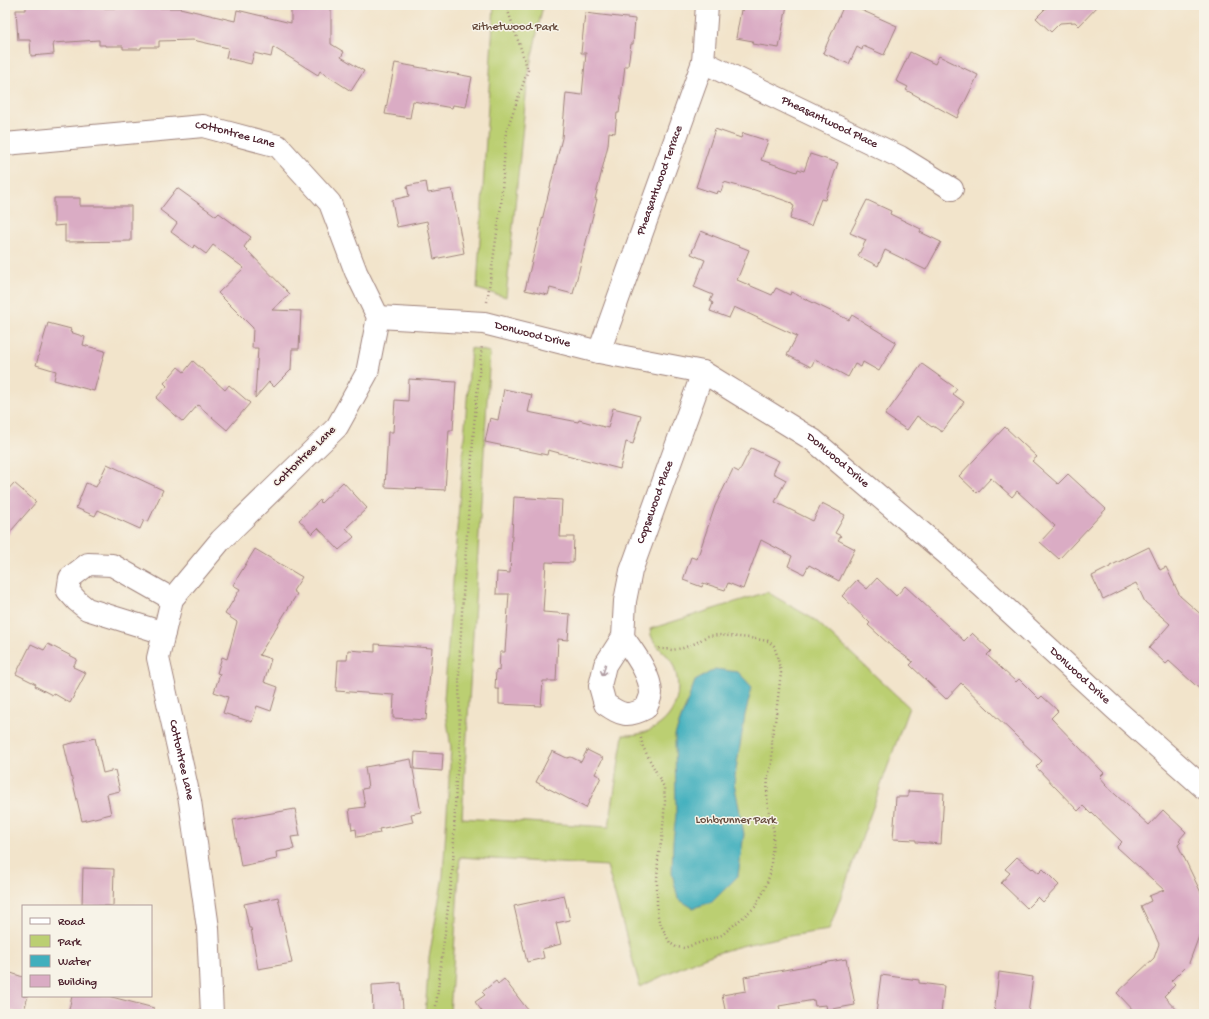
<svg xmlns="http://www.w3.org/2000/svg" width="1209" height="1019" font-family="'Gochi Hand',sans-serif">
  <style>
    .green { fill: #bbcf72; stroke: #82774e }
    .water { fill: #41afbd; stroke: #466774 }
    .building { fill: #daacc4 }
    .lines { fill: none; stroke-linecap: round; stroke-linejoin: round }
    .minor-casing { stroke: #9e827b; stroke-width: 24 }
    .path { stroke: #9e827b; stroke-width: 2.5; stroke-dasharray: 1 3; stroke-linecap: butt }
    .minor { stroke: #fff; stroke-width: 22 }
    .oneway { stroke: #ae9aa0 }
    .labels { text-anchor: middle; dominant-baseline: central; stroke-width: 3; stroke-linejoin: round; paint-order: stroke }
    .park-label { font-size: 12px; fill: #664b3d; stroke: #f7f3e8 }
    .street-label { font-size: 12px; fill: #4a1f2b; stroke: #f7f3e8 }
  </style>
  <rect width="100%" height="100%" fill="#f7f3e8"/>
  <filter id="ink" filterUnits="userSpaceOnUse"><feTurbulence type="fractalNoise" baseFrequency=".025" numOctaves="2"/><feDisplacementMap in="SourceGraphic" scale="8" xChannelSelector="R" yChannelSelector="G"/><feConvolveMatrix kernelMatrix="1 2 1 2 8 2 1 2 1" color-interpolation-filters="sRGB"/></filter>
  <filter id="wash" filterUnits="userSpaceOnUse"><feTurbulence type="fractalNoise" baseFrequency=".012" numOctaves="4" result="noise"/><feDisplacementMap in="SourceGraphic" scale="16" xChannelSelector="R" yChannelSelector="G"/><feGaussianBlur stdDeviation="0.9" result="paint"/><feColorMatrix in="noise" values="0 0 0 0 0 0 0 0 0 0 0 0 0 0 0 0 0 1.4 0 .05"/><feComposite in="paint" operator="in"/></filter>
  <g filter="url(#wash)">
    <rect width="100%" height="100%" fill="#f2e4cb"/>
    <g class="green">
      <path d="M494,5H543L528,75L506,297L477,289Z"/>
      <path d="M471,348L490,352L462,818L609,827L623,735C662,737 688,705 674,667C669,651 651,648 650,629L767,592L815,620L909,707L829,930C794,935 760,940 727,950C697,959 668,973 640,987L607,866L460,857L450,1014H425L429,958L443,876L451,748L444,699Z"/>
    </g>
    <path class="water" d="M715,669L738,672L752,687L745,715L734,782L744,834L738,876L712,902L693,908L678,899L672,873L673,841L676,815L675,735L695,681Z"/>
    <g id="blocks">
      <g class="building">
        <path d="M26,5H86V8H180L235,21L237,10L291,23V5H331V44L344,52L341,57L364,71L351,91L320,71L318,75L273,47L271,57L254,53L251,64L226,58L228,48L193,40L159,41V47H141V49H123V46H105V45H99V40L53,43L54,54L31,56L30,40H18L16,10H26Z"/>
        <path d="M743,5H787L779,48L752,44L753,41L736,38L741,10L743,11Z"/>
        <path d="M844,5H850L897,26L884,55L863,46L862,50L857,47L849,64L823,53Z"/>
        <path d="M1049,5H1099L1079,26L1075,22L1060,23L1051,32L1036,18Z"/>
        <path d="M585,13L635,19L633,44H631L628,66H625L619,113H617L615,133L609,132L608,145L595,199H597L573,294L550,288L548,295L525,290L562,138L566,93L582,95L586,53H581Z"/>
        <path d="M910,52L935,64L939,56L978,75L957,118L906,90L908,87L896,81Z"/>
        <path d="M395,63L472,77L466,107L453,105L452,108L413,101L410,118L385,114Z"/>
        <path d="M715,129L741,138L743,133L768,141L761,160L797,172L798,169L804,171L810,154L838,163L825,200L821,199L811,226L790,219L794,206L792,205V203L752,189V190L724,182L721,192L718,191L717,194L696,187Z"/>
        <path d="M426,182L428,193L452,189L464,253L434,259L427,221L397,227L392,200L409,196L407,186Z"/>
        <path d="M177,188L216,216L219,213L251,237L244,247L290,294L272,310L301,311L299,349H292L291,370L274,387L269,382L255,398L258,348H252L253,328L218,293L244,268L213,245L206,254L194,245L193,248L171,232L177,223L160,210Z"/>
        <path d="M54,198H80V206H131V241L65,242V225L54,226Z"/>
        <path d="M867,200L891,211L890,214L921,229L920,232L941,242L926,270L885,250L878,266L858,256L866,240L850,233Z"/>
        <path d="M701,231L749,250L737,280L772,295L776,288L790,295L791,292L849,320L852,315L896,342L879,371L863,362L861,367L855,364L848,377L815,359L811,367L787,355L797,336L734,307L729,318L710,311L713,303L710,301L713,295L694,287L705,260L691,254Z"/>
        <path d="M48,323L71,329L70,332L85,337L83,345L105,351L94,391L54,380L56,371L36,365Z"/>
        <path d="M193,361L225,390L229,385L250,403L227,430L198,405L183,422L156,398L167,386L164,383L178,367L184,372Z"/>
        <path d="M922,364L957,389L953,394L964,402L942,432L933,426L932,427L917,416L907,430L885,415Z"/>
        <path d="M409,379L456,382L453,430H449L445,490L385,487L388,432H393L395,400L408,401Z"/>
        <path d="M504,389L532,395L528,412L578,422L579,420L608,428L613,408L641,415L633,444L626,442L620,469L548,450L547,455L485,442L490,418L498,420Z"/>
        <path d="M1005,427L1037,457L1032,461L1058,484L1068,474L1106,509L1059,559L1040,542L1055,526L1017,491L1012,497L991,478L977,493L959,476Z"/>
        <path d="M751,448L779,461L773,473L786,480L775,502L813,521L822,503L845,515L835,533L841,536L838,540L855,549L839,581L809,565L804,574L788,566L792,556L761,540L743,589L728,583L725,590L703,583L702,587L683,580L691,557L697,559L715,506L733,469L739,472Z"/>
        <path d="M107,464L163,490L148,522L144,520L140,529L98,510L95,516L76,508L86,483L96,487Z"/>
        <path d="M343,482L367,508L346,528L354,537L339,550L318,528L312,534L299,520L320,500L321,503Z"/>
        <path d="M14,483L36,502L5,538V493Z"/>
        <path d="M514,497L562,500L560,537H574L573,563L546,562L543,612L570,614L568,640L558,639L556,681H543L541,706L499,704V689H495L496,670L499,671L500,652H505L509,594H496L497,572L510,573Z"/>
        <path d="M1149,547L1160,570L1166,567L1180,596L1204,617V693L1169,661L1166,664L1149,648L1170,624L1145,602L1136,583L1103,599L1092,576L1110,567V566Z"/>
        <path d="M255,549L302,577L293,591L297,594L259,655L271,659L264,682L278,687L271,711L257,706L252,722L223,713L228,697L214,692L220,674L217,673L222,657L227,659L237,622L225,614L240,589L233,585Z"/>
        <path d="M877,578L896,596L905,586L964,641L972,633L991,651L987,655L1016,682L1019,679L1039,699L1042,696L1058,711L1051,718L1104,773L1100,777L1106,784L1105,785L1149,825L1163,810L1186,832L1179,840L1181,842L1178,845L1204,899V927L1202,928L1189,963L1171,981L1175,985L1164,996L1181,1014H1137L1117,993L1154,958L1159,944L1141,906L1151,901L1149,896L1164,890L1117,847L1122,842L1092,813L1091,814L1083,806L1078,811L1036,767L1042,761L961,683L946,699L910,665L913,662L891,646L868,625L870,623L842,596L857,580L867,589Z"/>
        <path d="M31,644L44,650L48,644L77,659L73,667L86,673L70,703L53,693L52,695L35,686L36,684L16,674Z"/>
        <path d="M375,644L432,648L426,720L393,718L394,695L336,691L338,660H347L348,650L375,652Z"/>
        <path d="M95,738L103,773L115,770L120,791L107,794L111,814L82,821L64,745Z"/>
        <path d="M587,750L603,758L595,774L601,777L586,808L536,782L552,751L567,758L571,757L581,762Z"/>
        <path d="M415,752L443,754L442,771L414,769Z"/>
        <path d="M411,759L421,812L411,814L413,822L379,829L380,833L357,837L356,829L352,830L349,809L365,807L362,789L368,788L365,767Z"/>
        <path d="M908,791L944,793L941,844L916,842V840L893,839L896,797H908Z"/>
        <path d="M295,809L300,836L291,837L294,849L276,852L277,859L241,866L233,820Z"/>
        <path d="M1017,857L1032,869L1033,868L1039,873L1043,869L1059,885L1043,902L1038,897L1027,908L1001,883L1010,873L1005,869Z"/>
        <path d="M83,868L114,869L113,906H82Z"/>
        <path d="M564,895L570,920L556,923L561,944L542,949L544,958L527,962L514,906Z"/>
        <path d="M278,897L292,963L258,969L251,928H249L244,904Z"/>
        <path d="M846,959L855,1005L827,1010L826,1005L815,1006L814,1000L779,1006L781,1014H726L722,995L746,991L744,977Z"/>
        <path d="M5,971L23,977V996H28L23,1014L5,1009Z"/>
        <path d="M999,972L1033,977L1028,1014H994Z"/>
        <path d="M881,975L919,980V983L944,986L941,1014H876Z"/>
        <path d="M504,979L531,1014H484L475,1002L485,995L482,992L496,981L498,984Z"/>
        <path d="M401,983L403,1009H400L401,1014H373L372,985Z"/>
        <path d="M72,996H108L154,1008V1014H68Z"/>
      </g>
    </g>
  </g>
  <g filter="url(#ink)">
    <use href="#blocks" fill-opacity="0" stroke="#9e827b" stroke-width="1"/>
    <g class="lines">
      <defs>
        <g id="minor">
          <path id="s1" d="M703,62L900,157L952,189"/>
          <path id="s2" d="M5,144L203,126L278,146L330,203L356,272L378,317L367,373L337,427L221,540L172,599L158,658L190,801L208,928L212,1014"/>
          <path id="s3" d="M378,317L484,323L599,352L703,372L813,440L948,555L1115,709L1204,788"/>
          <path id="s4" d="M599,352L703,62L707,5"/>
          <path d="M164,633L87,609L77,601L68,591L70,578L88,564L112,565L172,599"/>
          <path id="s5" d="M623,637C634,653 650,673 651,693C651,697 648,703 646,708C627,718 622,715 605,704L600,686L605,665L623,637L625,601L631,571L703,372"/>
        </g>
      </defs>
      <use href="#minor" class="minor-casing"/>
      <g class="path">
        <path d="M487,302L501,205L506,132L528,70L506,5"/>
        <path d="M640,734L643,747L664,787L665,801L662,839L658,858L657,881V911L659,921L670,943L676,947L684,948L722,935L755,907L764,891L770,874L774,832L768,808L767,794L768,776L772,763V736L775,722L781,673L777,655L774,646L768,641L750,638L719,635L707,636L696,643L683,648L672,650L657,648"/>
        <path d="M435,1014L453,866L456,781L460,754L459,669L462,612L474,425L482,345"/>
      </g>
      <use href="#minor" class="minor"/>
    </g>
    <defs><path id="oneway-shaft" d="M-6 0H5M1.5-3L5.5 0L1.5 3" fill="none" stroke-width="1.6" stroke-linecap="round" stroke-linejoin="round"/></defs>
    <use class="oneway" href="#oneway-shaft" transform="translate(604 670) rotate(104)"/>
  </g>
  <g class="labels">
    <g class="park-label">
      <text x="515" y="28">Rithetwood Park</text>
      <text x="736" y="821">Lohbrunner Park</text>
    </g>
    <g class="street-label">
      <text stroke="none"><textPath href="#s1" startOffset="140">Pheasantwood Place</textPath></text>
      <text stroke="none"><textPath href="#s2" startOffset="232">Cottontree Lane</textPath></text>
      <text stroke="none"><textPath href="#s4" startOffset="182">Pheasantwood Terrace</textPath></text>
      <text stroke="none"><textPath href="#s3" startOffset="156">Donwood Drive</textPath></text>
      <text transform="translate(305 457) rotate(-44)">Cottontree Lane</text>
      <text stroke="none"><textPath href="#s3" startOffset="492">Donwood Drive</textPath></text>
      <text stroke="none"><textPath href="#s5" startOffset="337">Copsewood Place</textPath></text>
      <text stroke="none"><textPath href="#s3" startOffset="816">Donwood Drive</textPath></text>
      <text stroke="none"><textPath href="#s2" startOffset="1000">Cottontree Lane</textPath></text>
    </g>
  </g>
  <rect width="1209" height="1019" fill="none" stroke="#f7f3e8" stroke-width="20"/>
  <rect x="22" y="905" width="130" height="92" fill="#f7f3e8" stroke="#b29e9c"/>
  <rect x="30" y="918" width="20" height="6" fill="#ffffff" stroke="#b29e9c"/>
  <text x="58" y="925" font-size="12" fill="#4a1f2b">Road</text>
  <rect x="30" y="935" width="20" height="12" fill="#bbcf72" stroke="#b29e9c"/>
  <text x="58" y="945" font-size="12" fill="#4a1f2b">Park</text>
  <rect x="30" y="955" width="20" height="12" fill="#41afbd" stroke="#b29e9c"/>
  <text x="58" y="965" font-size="12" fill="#4a1f2b">Water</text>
  <rect x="30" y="975" width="20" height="12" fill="#daacc4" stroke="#b29e9c"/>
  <text x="58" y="985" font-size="12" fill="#4a1f2b">Building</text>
</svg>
